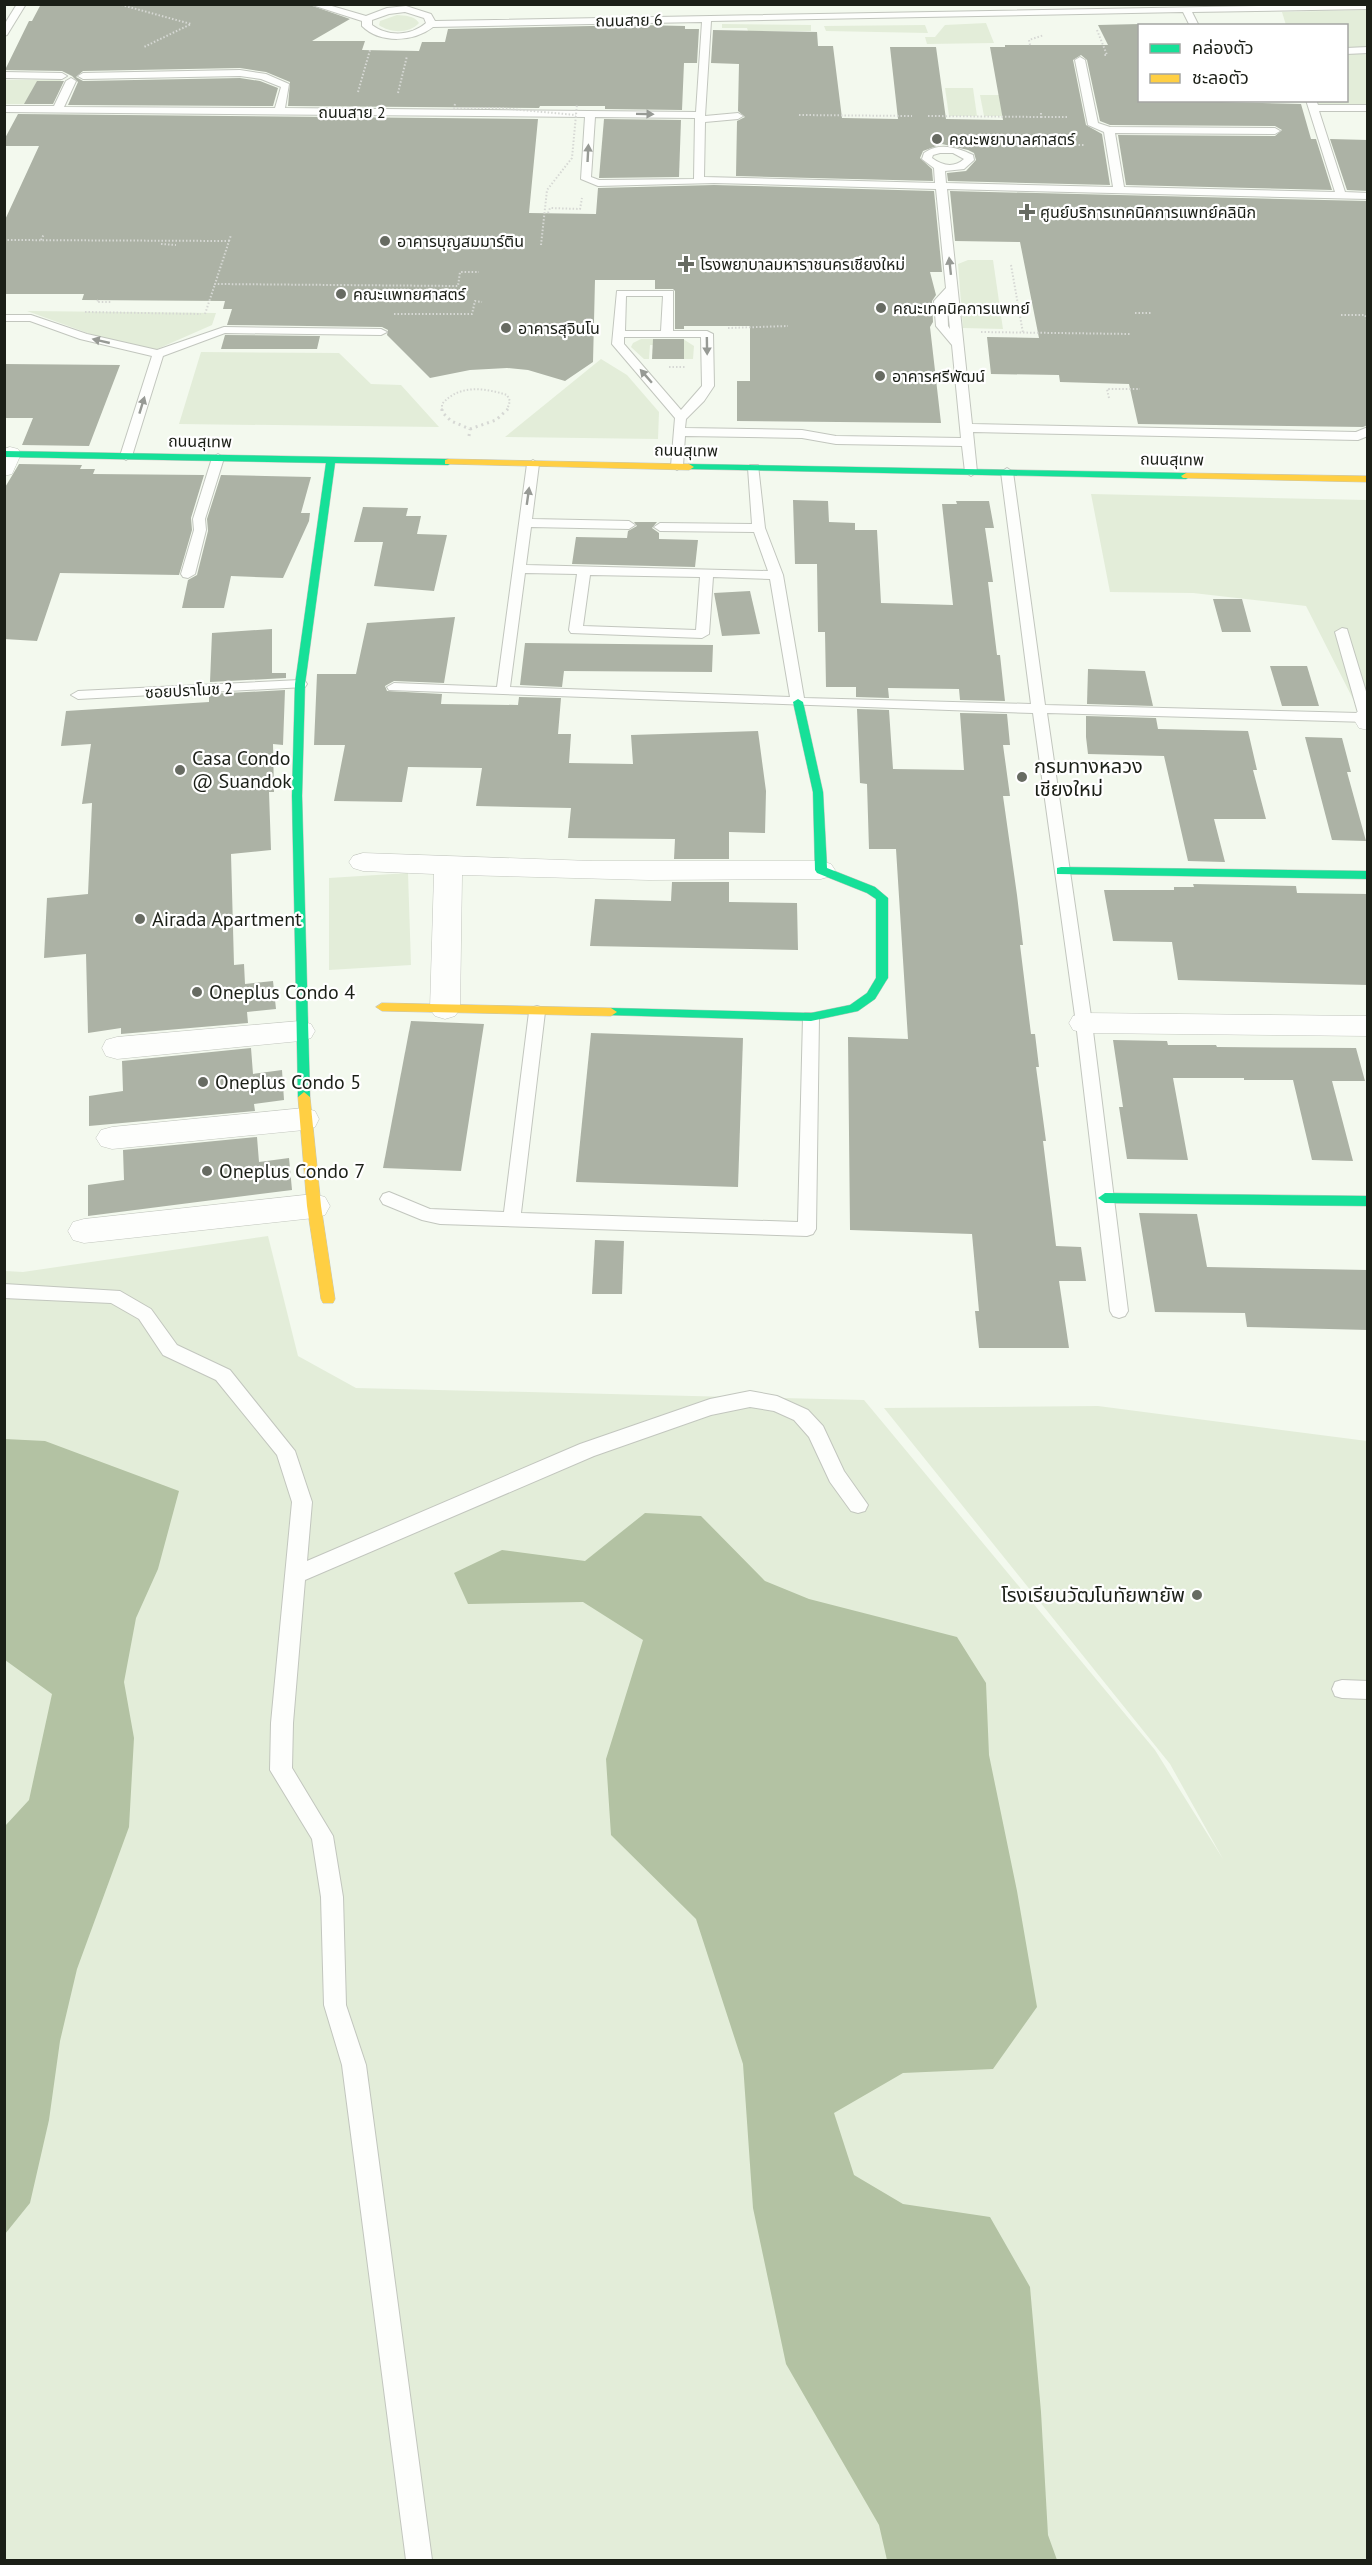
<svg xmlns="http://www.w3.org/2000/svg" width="1372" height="2565" font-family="'PT Sans','Noto Sans Thai',sans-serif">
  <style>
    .green { fill: #e3edd9 }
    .water { fill: #b3c2a3 }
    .building { fill: #acb2a5 }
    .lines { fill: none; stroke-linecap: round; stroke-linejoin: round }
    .lane-casing { stroke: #c2c6be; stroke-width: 2 }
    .street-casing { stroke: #c2c6be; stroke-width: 1 }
    .fast-casing { stroke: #c2c6be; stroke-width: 1 }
    .slow-casing { stroke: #c2c6be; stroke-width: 1 }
    .path-far1 { stroke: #d6d8d4; stroke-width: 2; stroke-dasharray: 1.5 2; stroke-linecap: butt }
    .path { stroke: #d6d8d4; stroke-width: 3; stroke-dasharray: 2 4; stroke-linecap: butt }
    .lane { fill: #fdfefc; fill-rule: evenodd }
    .street { fill: #fdfefc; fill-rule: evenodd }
    .fast { fill: #16e098; fill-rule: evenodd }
    .slow { fill: #ffcf43; fill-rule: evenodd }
    .path-bridge { stroke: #d6d8d4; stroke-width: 2; stroke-dasharray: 1.5 2; stroke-linecap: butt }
    .oneway { fill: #979a95 }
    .poi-dot { fill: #676b62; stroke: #fff; stroke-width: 2 }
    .labels { text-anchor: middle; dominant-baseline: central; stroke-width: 4.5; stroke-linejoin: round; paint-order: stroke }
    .far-street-label { font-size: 16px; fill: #1b1f17; stroke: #fff }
    .far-poi-label { font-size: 16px; fill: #1b1f17; stroke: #fff; text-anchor: start }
    .poi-label { font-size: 20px; fill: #1b1f17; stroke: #fff; text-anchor: start }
  </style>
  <rect width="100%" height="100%" fill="#f3f9ee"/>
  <g class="green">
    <path d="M1367,10V106H1317L1314,101L1346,100V26L1286,25L1282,12Z"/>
    <path d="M397,15C405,16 414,15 419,23C409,34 390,33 379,25L380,21Z"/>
    <path d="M986,23L994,43L927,44L925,37H935L945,25Z"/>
    <path d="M722,24L811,25V31H748L747,28H722Z"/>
    <path d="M925,25L928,33L826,31L824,26Z"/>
    <path d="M5,80H61L50,104H5Z"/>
    <path d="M945,88H973L977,116H949Z"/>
    <path d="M980,95H1000L1004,116H984Z"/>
    <path d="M968,260H993L1003,329L963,328L958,264Z"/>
    <path d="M27,311L216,313L212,325L155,350L129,348Z"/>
    <path d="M641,339H683L694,346L693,359H684V345H650L649,359H644L631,347L633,343Z"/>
    <path d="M201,352L339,353L371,384L401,385L439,427L179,424Z"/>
    <path d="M601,359L627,375L659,412L658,439L505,437Z"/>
    <path d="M1091,494L1367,500V698L1353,699L1306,606L1193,593L1110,592Z"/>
    <path d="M408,873L411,965L329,970V878Z"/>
    <path d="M268,1236L298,1356L356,1388L864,1400L1155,1750L1223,1859L1170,1764L884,1408L1098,1406L1367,1441V2560H5V1271L23,1272Z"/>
  </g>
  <g class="water">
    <path d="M5,1439L45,1441L179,1491L158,1569L136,1618L124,1682L134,1738L129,1827L77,1969L60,2041L49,2120L30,2203L5,2234V1826L29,1800L52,1694L5,1660Z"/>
    <path d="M645,1513L701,1516L765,1581L809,1599L957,1637L986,1683L989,1755L1017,1891L1037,2007L993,2069L903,2073L834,2113L854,2175L903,2204L990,2217L1030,2287L1041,2412L1048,2535L1057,2560H887L879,2525L786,2364L753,2208L743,2064L696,1919L611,1835L606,1759L643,1640L583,1602L468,1604L454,1573L502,1550L585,1561Z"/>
  </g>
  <g class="building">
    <path d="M41,4H307L350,19L312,41H365L362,50L419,51L422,42H445L448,29L638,25L685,26V29H699L697,63H684L682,110L605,109V106H540L539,108L288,106L290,82L266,72L240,68L83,71L76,77L83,81L240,78L260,81L278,88L273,106L68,105L78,82L72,76L62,71L5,70L29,21H32Z"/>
    <path d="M1140,24V100L1301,104L1311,139H1316L1332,190L1126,185L1118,135L1275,136L1282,130L1275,126L1110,125L1100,121L1087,60L1081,55L1073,60L1086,125L1102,134L1110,185L948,181L947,173L966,171L976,160L974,153L968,150L942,144L923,151L920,158L932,169L933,181L736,176L737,121L745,117L738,111L739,64L711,63L713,30L817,32L818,46H833L842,118L898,119L890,47H936L946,119L1003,120L990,47H1005V45H1108L1098,25Z"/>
    <path d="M37,81H64L53,104H24Z"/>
    <path d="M18,114L538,119L529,213L596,214L598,188L714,185L934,191L942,272H930L936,295L932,301L933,322L930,327L941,423L737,421V381H750V326H684V329H675V291L673,289H655V280H595L593,362L565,381L528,370L507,368L470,370L430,378L387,335L388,330L382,327L227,325L232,309H223L225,301L82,300L84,294H4V222L39,146H4V140Z"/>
    <path d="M604,119L681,120L679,177L599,178Z"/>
    <path d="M1330,139L1368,140V191L1347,190Z"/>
    <path d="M950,191L1368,201V425L1363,427L1138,424L1129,384L1060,382L1059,375L991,374L987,337L1039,338L1020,242L955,241Z"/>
    <path d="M225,335L320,336L317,349H221Z"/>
    <path d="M653,339H684V359H652Z"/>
    <path d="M4,364L120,365L89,446L22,445L33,418H4Z"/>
    <path d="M19,464L82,465L80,469H95L93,474L204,475L191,518L192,530L179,575L60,573L37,641L4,639V489Z"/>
    <path d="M221,475L311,477L301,513H310L309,521L283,578L231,576L224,608H182L188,580L197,575L208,531L207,519Z"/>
    <path d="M793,500L828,501L829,522L855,523V530H877L881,603L953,605L942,504H957L956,501H989L994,528H985L993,582H988L997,655H1000L1005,701L960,700L959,689L888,688L889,698L856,697V687H826L825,632H818L817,564H795Z"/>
    <path d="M363,507L408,508L406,516H421L417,534L447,535L434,591L374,586L383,542H354Z"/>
    <path d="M634,522H657L652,528L659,533V539L698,540L695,567L572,564L576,537L627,538L628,531L637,526Z"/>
    <path d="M750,591L760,634L722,636L714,593Z"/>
    <path d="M1213,599H1242L1251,632H1222Z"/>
    <path d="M455,617L444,683L394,681L385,686L387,691L442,694L441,704L518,705L519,697L561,698L558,734H571L569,763L633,764L631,735L758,731L766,791L765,833L729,832V859H674L675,839L568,838L571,808L476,806L482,768L408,767L402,802L334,801L345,745H314L317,674H356L367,623Z"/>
    <path d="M272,629V673H286V678L210,682L212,633Z"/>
    <path d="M525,643L713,645L712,672L564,671L562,687L520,685Z"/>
    <path d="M1270,666H1307L1319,706H1282Z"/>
    <path d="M1088,669L1145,671L1153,706L1087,704Z"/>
    <path d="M285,690L283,745L273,744L274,792H269L271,850L231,854L234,965L244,964L245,984L273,981L276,1009L247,1012L248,1023L121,1034V1028L88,1033L86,954L44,958L47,898L88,894L92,803L82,804L91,744L61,746L66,711L209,702V694Z"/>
    <path d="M857,709L889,710L893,769L964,770L960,713L1007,714L1010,745H1003L1010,796H1003L1017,895L1023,945H1020L1031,1034H1035L1039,1067H1036L1046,1141H1043L1056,1246L1081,1247L1086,1281H1059L1069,1348H979L975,1311H979L972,1234L850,1230L848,1037L908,1039L896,849H869L867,784L860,783Z"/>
    <path d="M1086,716L1156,718L1158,729L1248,731L1257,770H1253L1266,819H1214L1225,862L1188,861L1164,756L1088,754L1086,737Z"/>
    <path d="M1305,737L1342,738L1351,772H1347L1366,841L1332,840Z"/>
    <path d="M672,882H729V902L797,903L798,950L590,946L595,899L671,901Z"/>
    <path d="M1193,884L1296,886L1297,893L1368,894V985L1178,980L1172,942L1113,941L1104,890H1174V887H1194Z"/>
    <path d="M411,1021L484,1024L461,1171L383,1168Z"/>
    <path d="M591,1033L743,1038L738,1187L576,1182Z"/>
    <path d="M1113,1040L1167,1041L1168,1045H1216L1217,1047L1356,1048L1365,1081H1332L1353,1161L1312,1160L1293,1080H1244V1078H1173L1188,1160L1127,1159L1119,1107H1123Z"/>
    <path d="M251,1048L253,1074L282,1070L284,1100L254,1104L255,1111L89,1126V1096L123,1091L122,1061Z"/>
    <path d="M257,1137L259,1162L289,1158L292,1190L88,1216V1185L124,1180L123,1150Z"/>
    <path d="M1139,1213L1197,1214L1207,1267L1368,1270V1330L1247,1327L1245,1313L1155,1312Z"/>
    <path d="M595,1240L624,1241L622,1294H592Z"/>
  </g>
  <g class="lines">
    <defs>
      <g id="lane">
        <path d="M17,4H26L7,35L4,36V25Z"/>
        <path d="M309,4H325L366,16L387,8L406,6L431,14L435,21L1368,4V9L1192,12L1199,26H1190L1183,12L711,21L705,116L738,113L743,116L738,119L705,122L704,177L935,183L934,168L922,159L924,153C939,142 957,147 973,155L974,160L964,169L945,171L946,183L1113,187L1104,132L1088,125L1075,60L1080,57L1085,60L1098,123L1110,127L1275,128L1280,131L1275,134L1115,133L1124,187L1335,192L1306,100H1316L1318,105H1368V111H1319L1345,192L1368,193V199L947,189L972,424L1356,432L1368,427V436L1358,440L973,432L977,472L971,476L965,472L962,446L836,444L802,438L685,436L683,466L677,470L671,466L675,418L612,344L617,291H673V331H707L713,334L714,386L704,401L686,419L685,428L802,430L836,436L961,438L952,345L936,326L934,301L946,288L936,189L714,183L598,186L581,179L585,117L4,112V106H54L66,81L71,78L76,81L64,107L275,108L281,87L261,79L240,76L83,79L78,76L83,73L240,70L266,74L289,84L285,108L696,112L702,22L433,27C414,42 380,44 362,26V21ZM405,12L424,18L426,23C411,36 388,37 372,25V20L389,14ZM595,117L695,118L694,179L599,180L591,177ZM940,153H953L964,159C954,168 943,166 932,158L933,155ZM626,296H663L661,331H625ZM947,300L950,329L948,326ZM624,337H701L702,386L681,410L624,344Z"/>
        <path d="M1368,47V53L1346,54V48Z"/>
        <path d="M4,72L62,73L67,76L62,79L4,78Z"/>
        <path d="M4,315H31L87,334L157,350L224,327L381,329L387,332L381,335L225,333L163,356L132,456L126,460L120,456L152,356L80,339L30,321H4Z"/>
        <path d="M218,454L224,458L205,519L206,530L195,574L188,578L183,577L181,574L194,530L193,519L212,458Z"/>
        <path d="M533,460L539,464L532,519L629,521L635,525L629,529L531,527L526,565L768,571L754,532L660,531L654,527L660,523L752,524L748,468L750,465H758L765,528L783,575L804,698L1031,704L1001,472L1007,468L1013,472L1045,705L1358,713L1335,632L1342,628L1347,629L1368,698V722L1047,713L1092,1023L1128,1311L1125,1316L1119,1318L1113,1316L1110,1311L1076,1023L1033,713L389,690L387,687L394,683L497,687L527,464ZM525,573L577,574L569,630L571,633L702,638L709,634L713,577L770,579L790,697L510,687ZM590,575L700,577L696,630L583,626Z"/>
        <path d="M300,680L305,681L307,684L305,687L78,699L71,695L78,691Z"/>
        <path d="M537,1006L543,1008L545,1012L521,1213L798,1222L803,1017L805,1013H817L819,1017L816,1229L813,1234L807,1236L440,1224L422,1220L383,1204L380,1199L383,1194L389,1192L430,1209L504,1212L529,1012L531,1008Z"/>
        <path d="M4,1284L120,1291L151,1309L177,1345L230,1370L295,1451L312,1502L307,1561L580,1444L710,1399L750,1391L777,1396L808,1410L823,1426L844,1471L868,1505L865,1511L858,1513L851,1511L830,1482L809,1437L794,1420L774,1411L750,1407L711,1415L594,1456L305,1580L293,1723L292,1768L333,1836L343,1897L346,2005L366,2065L432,2560H406L342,2065L324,2005L321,1897L312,1839L270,1770L271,1723L292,1502L277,1455L216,1380L163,1355L139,1319L111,1303L4,1298Z"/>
        <path d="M1342,1680L1368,1681V1699L1342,1698L1335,1696L1332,1689L1335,1682Z"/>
      </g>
      <g id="street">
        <path d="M10,447L18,449L21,454L12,474L4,476V449Z"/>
        <path d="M1368,711V730L1359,728L1353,718L1357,712Z"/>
        <path d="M363,853L592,861H821L831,864L835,870L831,876L821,879L649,880L462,875L460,1009L455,1016L445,1019L435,1016L430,1009L434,874L363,871L353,868L349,862L353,856Z"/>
        <path d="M1084,1013L1368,1016V1036L1084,1033L1073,1030L1069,1023L1073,1016Z"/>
        <path d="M300,1021L311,1024L315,1031L311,1038L300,1041L117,1059L106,1056L102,1048L106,1040L117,1037Z"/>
        <path d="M304,1108L315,1111L319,1119L315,1127L304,1130L112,1149L101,1146L96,1138L101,1130L112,1127Z"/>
        <path d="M314,1194L325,1197L330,1206L325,1215L314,1218L84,1243L73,1240L68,1231L73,1222L84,1219Z"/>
      </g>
      <g id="fast">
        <path d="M4,451L448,459L453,462L448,465L335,463L305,684L302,796L310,1097L308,1100L304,1102L298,1097L292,796L295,684L326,463L4,457Z"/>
        <path d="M689,464L1186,473L1191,476L1186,479L686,469L684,467Z"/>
        <path d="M798,699L803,702L823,792L827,868L875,887L888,898V978L886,981L875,999L858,1011L811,1021L607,1015L605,1012L611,1008L811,1013L850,1005L867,993L876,978V899L867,893L817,873L815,870L813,792L793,702Z"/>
        <path d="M1061,867L1368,871V879L1057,874V868Z"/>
        <path d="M1105,1193L1368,1196V1206L1105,1203L1098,1198Z"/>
      </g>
      <g id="slow">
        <path d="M448,459L689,464L694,467L689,470L445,464V460Z"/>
        <path d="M1186,473L1368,476V482L1183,478L1181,476Z"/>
        <path d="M382,1003L611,1008L617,1012L611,1016L382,1011L376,1007Z"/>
        <path d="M304,1092L310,1097L321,1206L335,1299L333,1303H323L321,1299L307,1206L298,1097Z"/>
      </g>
    </defs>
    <use href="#lane" class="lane-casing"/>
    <use href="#street" class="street-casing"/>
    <use href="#fast" class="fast-casing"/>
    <use href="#slow" class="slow-casing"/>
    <g class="path-far1">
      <path d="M118,4L191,24L144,47"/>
      <path d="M1097,30L1107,55H1103"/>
      <path d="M1030,45L1029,40L1044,35"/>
      <path d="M358,92L370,50"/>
      <path d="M398,93L407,56"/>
      <path d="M799,115L912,116"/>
      <path d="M928,116L1041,117V113"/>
      <path d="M1041,117H1068"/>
      <path d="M984,145H1084"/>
      <path d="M548,213L550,208L580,209L582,198"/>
      <path d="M4,240L229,241L215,284L458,286L460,272H479"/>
      <path d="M41,240L44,234"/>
      <path d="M229,241L231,235"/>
      <path d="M161,244L176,245"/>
      <path d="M1011,265L1023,333"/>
      <path d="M98,300L97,302H111"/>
      <path d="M85,312L201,314"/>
      <path d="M1135,313H1151"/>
      <path d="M205,314L215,284"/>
      <path d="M394,314H472L475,301L482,302"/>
      <path d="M1341,315H1365L1368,322"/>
      <path d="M728,328L788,326"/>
      <path d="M981,332L1131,334"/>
      <path d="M669,367H685"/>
      <path d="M1109,398L1107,389H1140"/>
      <path d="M442,410V404C459,384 485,388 507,395L510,401L507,410"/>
    </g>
    <g class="path">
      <path d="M442,409V412L451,421L470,429"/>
      <path d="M470,429L496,420L508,409"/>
      <path d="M469,436L470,429"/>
    </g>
    <use href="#lane" class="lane"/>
    <use href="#street" class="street"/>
    <use href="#fast" class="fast"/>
    <use href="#slow" class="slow"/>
    <g class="path-bridge">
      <path d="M455,104L454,108H500L576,115"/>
      <path d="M541,245L547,190L572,158L577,104"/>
    </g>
  </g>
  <defs><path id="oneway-solid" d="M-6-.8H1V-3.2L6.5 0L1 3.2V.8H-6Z" transform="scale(1.5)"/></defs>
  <g class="oneway">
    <use href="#oneway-solid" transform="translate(645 114) rotate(1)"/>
    <use href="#oneway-solid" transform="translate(588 153) rotate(-87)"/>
    <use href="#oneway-solid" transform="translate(950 266) rotate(-96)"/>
    <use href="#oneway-solid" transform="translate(101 341) rotate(-167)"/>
    <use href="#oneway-solid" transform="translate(707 346) rotate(89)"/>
    <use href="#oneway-solid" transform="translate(646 376) rotate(-131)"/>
    <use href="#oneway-solid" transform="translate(142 405) rotate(-73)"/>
    <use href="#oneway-solid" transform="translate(528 496) rotate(-82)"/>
  </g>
  <g class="poi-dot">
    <circle cx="937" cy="139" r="6"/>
    <path d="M1024 203h6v6h6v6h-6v6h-6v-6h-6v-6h6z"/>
    <circle cx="385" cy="241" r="6"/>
    <path d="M683 255h6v6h6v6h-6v6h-6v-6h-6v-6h6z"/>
    <circle cx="341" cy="294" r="6"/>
    <circle cx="881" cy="308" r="6"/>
    <circle cx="506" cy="328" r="6"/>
    <circle cx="880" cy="376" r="6"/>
    <circle cx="180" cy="770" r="6"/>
    <circle cx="1022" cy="777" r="6"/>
    <circle cx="140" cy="919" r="6"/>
    <circle cx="197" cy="992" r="6"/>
    <circle cx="203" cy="1082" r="6"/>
    <circle cx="207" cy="1171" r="6"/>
    <circle cx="1197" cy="1595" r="6"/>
  </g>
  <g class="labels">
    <g class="far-street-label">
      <text transform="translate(629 20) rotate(-1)">ถนนสาย 6</text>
      <text x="352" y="112">ถนนสาย 2</text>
      <text transform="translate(200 441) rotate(1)">ถนนสุเทพ</text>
      <text transform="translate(686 450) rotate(1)">ถนนสุเทพ</text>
      <text transform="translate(1172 459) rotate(1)">ถนนสุเทพ</text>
      <text transform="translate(189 690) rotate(-3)">ซอยปราโมช 2</text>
    </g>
    <g class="far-poi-label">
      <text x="949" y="139">คณะพยาบาลศาสตร์</text>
      <text x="1040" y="212">ศูนย์บริการเทคนิคการแพทย์คลินิก</text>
      <text x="397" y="241">อาคารบุญสมมาร์ติน</text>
      <text x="700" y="264">โรงพยาบาลมหาราชนครเชียงใหม่</text>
      <text x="353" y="294">คณะแพทยศาสตร์</text>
      <text x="893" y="308">คณะเทคนิคการแพทย์</text>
      <text x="518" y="328">อาคารสุจินโน</text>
      <text x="892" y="376">อาคารศรีพัฒน์</text>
    </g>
    <g class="poi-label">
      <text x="192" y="758">Casa Condo<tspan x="192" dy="23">@ Suandok</tspan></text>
      <text x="1034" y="766">กรมทางหลวง<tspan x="1034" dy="23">เชียงใหม่</tspan></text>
      <text x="152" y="919">Airada Apartment</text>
      <text x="209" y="992">Oneplus Condo 4</text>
      <text x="215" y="1082">Oneplus Condo 5</text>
      <text x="219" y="1171">Oneplus Condo 7</text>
      <text x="1185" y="1595" text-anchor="end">โรงเรียนวัฒโนทัยพายัพ</text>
    </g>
  </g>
  <rect width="1372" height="2565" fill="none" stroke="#1b1f17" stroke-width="12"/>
  <rect x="1138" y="24" width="210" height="78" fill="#ffffff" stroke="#a4a5a2" stroke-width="1.5"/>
  <rect x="1150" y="44" width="30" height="9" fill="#16e098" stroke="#a4a5a2" stroke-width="1.5"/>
  <text x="1192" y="54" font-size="18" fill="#1b1f17">คล่องตัว</text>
  <rect x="1150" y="74" width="30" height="9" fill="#ffcf43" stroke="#a4a5a2" stroke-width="1.5"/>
  <text x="1192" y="84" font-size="18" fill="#1b1f17">ชะลอตัว</text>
</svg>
